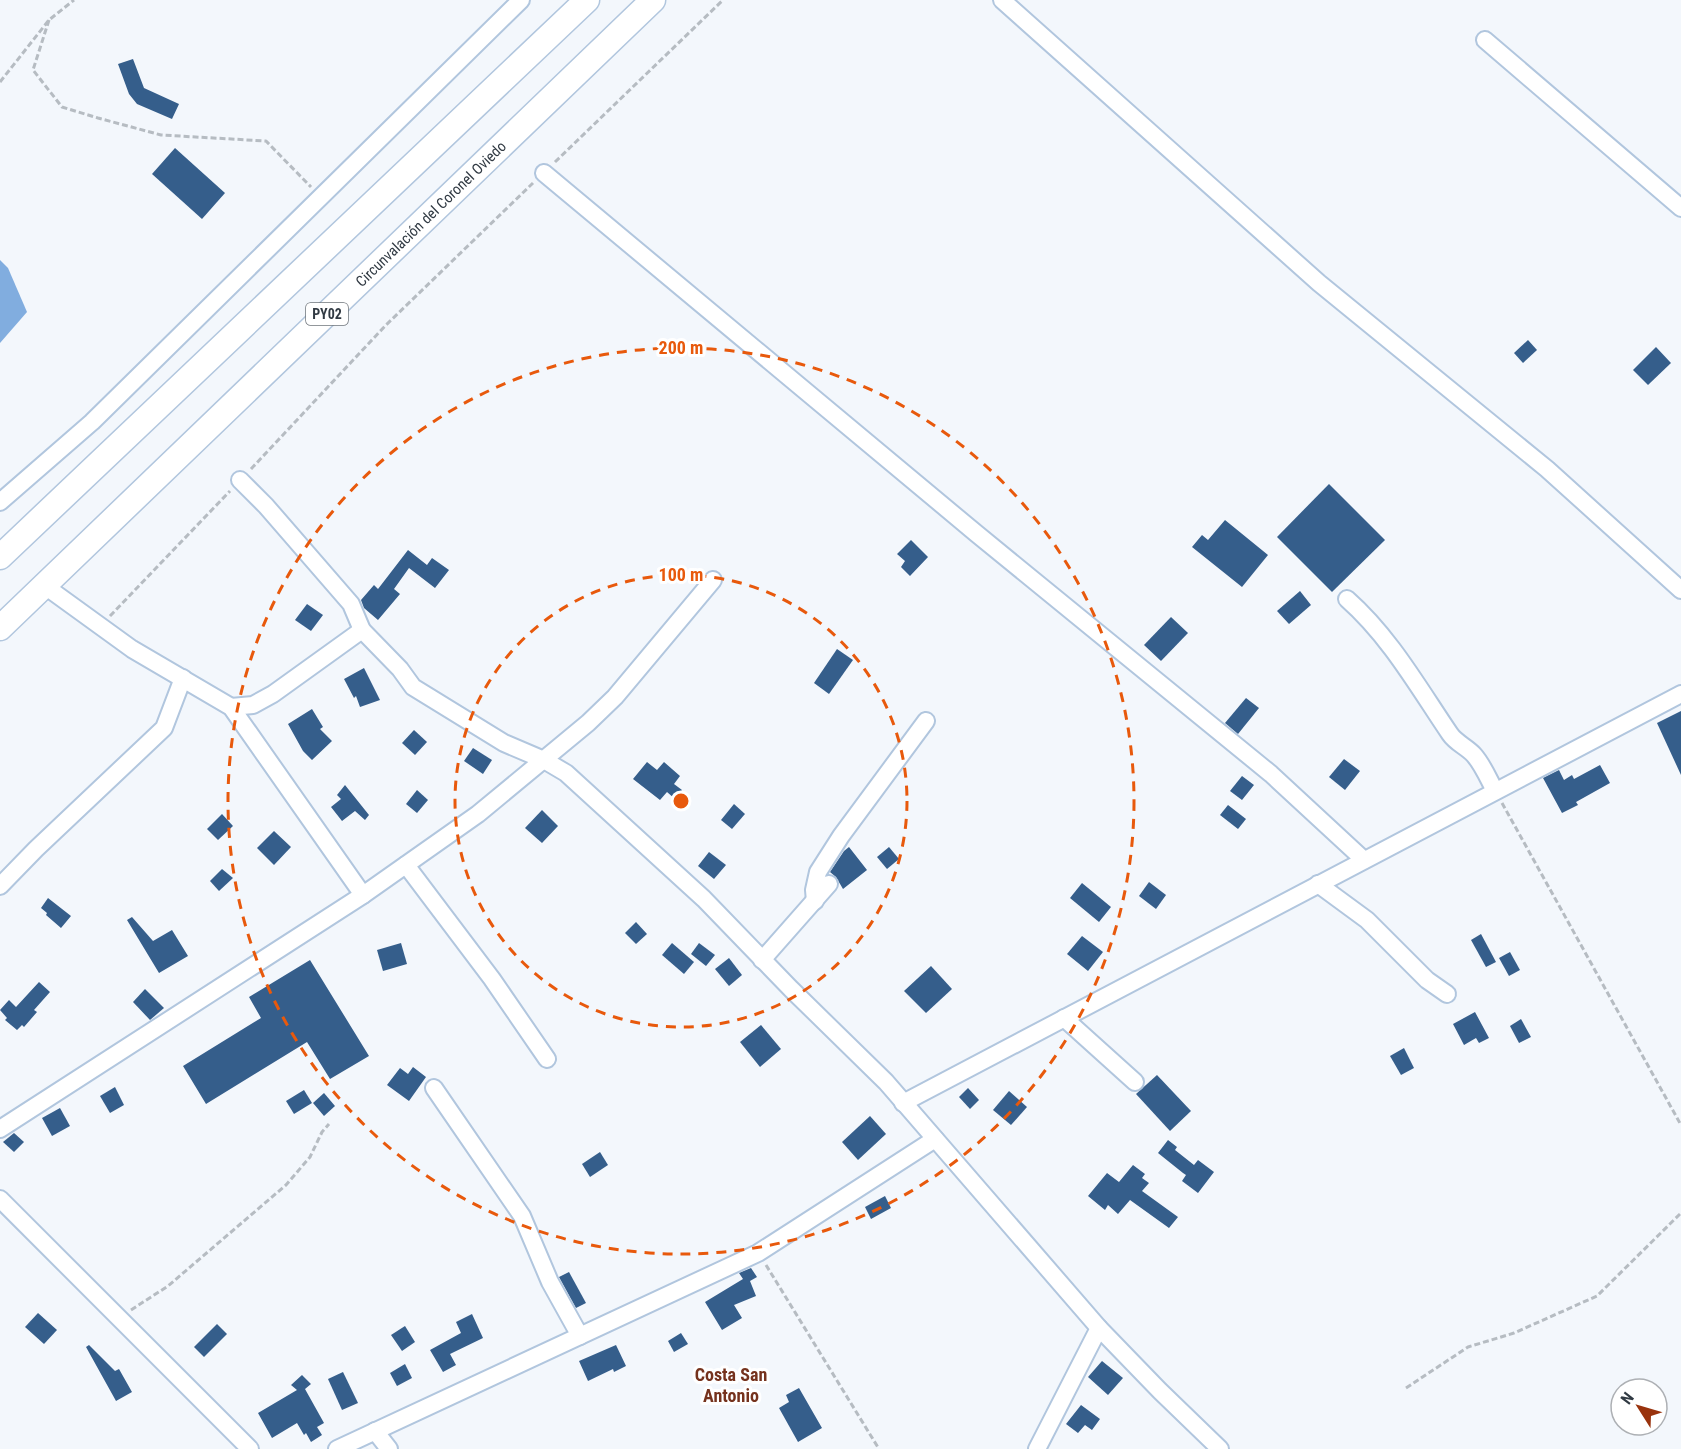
<svg xmlns="http://www.w3.org/2000/svg" width="1681" height="1449" font-family="'Roboto Condensed',sans-serif">
  <style>
    .water { fill: #81addf }
    .building { fill: #355e8b }
    .lines { fill: none; stroke-linecap: round; stroke-linejoin: round }
    .minor-casing { stroke: #b1c6de; stroke-width: 20 }
    .highway-casing { stroke: #b1c6de; stroke-width: 27 }
    .path { stroke: #b6bcc2; stroke-width: 3; stroke-dasharray: 6 3; stroke-linecap: butt }
    .minor { stroke: #fff; stroke-width: 16 }
    .highway { stroke: #fff; stroke-width: 24 }
    .ring { fill: none; stroke: #e8590c; stroke-width: 3; stroke-dasharray: 10 8 }
    .labels { text-anchor: middle; dominant-baseline: central; stroke-width: 6; stroke-linejoin: round; paint-order: stroke }
    .shield { fill: #fff; stroke: #6f757b; stroke-width: 1.5 }
    .shield-label { font-size: 14px; font-weight: bold; fill: #313a43 }
    .street-label { font-size: 15px; fill: #313a43; stroke: #fff }
    .quarter-label { font-size: 18px; font-weight: bold; fill: #75321d; stroke: #fff }
    .centre { fill: #e8590c; stroke: #fff; stroke-width: 3 }
    .ring-label { font-size: 18px; text-anchor: middle; font-weight: bold; fill: #e8590c; stroke: #fff; stroke-width: 6; stroke-linejoin: round; paint-order: stroke }
  </style>
  <rect width="100%" height="100%" fill="#f3f7fc"/>
  <path class="water" d="M0,260L8,268L27,312L0,343Z"/>
  <g class="building">
    <path d="M133,59L144,88L179,104L172,119L137,104L129,94L118,64Z"/>
    <path d="M175,148L225,193L202,219L152,174Z"/>
    <path d="M1528,340L1537,350L1523,363L1514,353Z"/>
    <path d="M1656,347L1671,363L1648,385L1633,370Z"/>
    <path d="M1329,484L1385,540L1332,592L1277,537Z"/>
    <path d="M1225,520L1268,555L1242,587L1192,547L1202,535L1208,540Z"/>
    <path d="M911,540L928,557L910,576L901,567L905,561L897,554Z"/>
    <path d="M408,550L427,565L432,558L449,570L435,588L409,568L394,589L400,594L378,620L364,608L361,600L374,585L378,589Z"/>
    <path d="M1300,591L1311,605L1289,624L1277,611Z"/>
    <path d="M307,604L323,615L311,631L295,620Z"/>
    <path d="M1171,617L1188,633L1161,661L1144,645Z"/>
    <path d="M837,649L853,660L829,694L814,683Z"/>
    <path d="M364,668L380,700L360,707L356,696L354,698L344,679Z"/>
    <path d="M1246,698L1259,708L1238,734L1225,723Z"/>
    <path d="M312,709L323,727L320,729L332,741L312,760L303,751L288,724Z"/>
    <path d="M1681,711V775L1657,723Z"/>
    <path d="M414,730L427,742L415,755L402,743Z"/>
    <path d="M473,748L492,760L483,774L464,761Z"/>
    <path d="M1344,759L1360,771L1345,790L1329,777Z"/>
    <path d="M647,762L657,770L664,762L680,776L674,784L682,790L675,799L667,792L660,800L633,779Z"/>
    <path d="M1600,765L1610,783L1576,802L1578,805L1562,813L1543,778L1559,770L1564,780L1572,775L1574,779Z"/>
    <path d="M1242,776L1254,785L1242,800L1230,791Z"/>
    <path d="M345,785L369,815L365,820L355,811L342,821L331,807L341,799L337,795Z"/>
    <path d="M417,790L428,800L417,813L406,804Z"/>
    <path d="M734,804L745,814L732,829L721,820Z"/>
    <path d="M1228,805L1246,819L1238,829L1220,815Z"/>
    <path d="M542,810L558,826L542,843L525,828Z"/>
    <path d="M222,814L233,826L218,840L207,829Z"/>
    <path d="M274,831L291,847L274,865L257,848Z"/>
    <path d="M849,847L867,870L843,889L836,877L830,872L844,851Z"/>
    <path d="M889,847L899,859L887,869L877,857Z"/>
    <path d="M709,852L726,865L714,879L698,866Z"/>
    <path d="M222,869L233,878L219,891L210,881Z"/>
    <path d="M1149,882L1166,895L1156,909L1139,896Z"/>
    <path d="M1082,883L1111,907L1099,922L1070,898Z"/>
    <path d="M48,898L71,916L61,928L46,915L47,913L41,908Z"/>
    <path d="M132,917L153,941L172,930L188,956L159,973L127,920Z"/>
    <path d="M636,922L647,934L636,944L625,933Z"/>
    <path d="M1481,934L1496,962L1486,967L1471,940Z"/>
    <path d="M1082,936L1103,952L1088,971L1067,954Z"/>
    <path d="M401,943L407,964L383,971L377,950Z"/>
    <path d="M672,943L694,962L684,974L662,955Z"/>
    <path d="M699,943L715,955L706,966L691,954Z"/>
    <path d="M1510,952L1520,970L1509,976L1499,958Z"/>
    <path d="M729,958L742,975L729,986L715,969Z"/>
    <path d="M310,960L369,1056L330,1079L307,1042L206,1104L183,1066L261,1018L249,997Z"/>
    <path d="M931,966L952,989L926,1013L904,991Z"/>
    <path d="M39,982L50,992L34,1010L37,1012L24,1027L22,1025L17,1030L5,1020L7,1018L0,1010L9,1000L16,1007Z"/>
    <path d="M145,989L164,1008L150,1020L133,1002Z"/>
    <path d="M1475,1012L1489,1038L1479,1043L1476,1038L1464,1045L1453,1024Z"/>
    <path d="M1521,1019L1531,1037L1519,1043L1510,1026Z"/>
    <path d="M761,1025L781,1049L760,1067L740,1042Z"/>
    <path d="M1404,1048L1414,1068L1401,1075L1390,1056Z"/>
    <path d="M413,1067L426,1077L409,1101L387,1085L400,1068L408,1074Z"/>
    <path d="M1157,1075L1191,1111L1170,1131L1136,1094Z"/>
    <path d="M115,1087L124,1105L110,1113L100,1096Z"/>
    <path d="M968,1088L979,1100L970,1109L959,1097Z"/>
    <path d="M304,1090L312,1103L294,1114L286,1101Z"/>
    <path d="M1009,1091L1027,1107L1011,1125L993,1110Z"/>
    <path d="M324,1093L335,1106L324,1116L313,1103Z"/>
    <path d="M60,1108L70,1126L52,1136L42,1118Z"/>
    <path d="M870,1116L886,1134L858,1160L842,1142Z"/>
    <path d="M14,1133L24,1142L14,1152L3,1142Z"/>
    <path d="M1168,1140L1177,1147L1175,1150L1194,1165L1198,1160L1214,1172L1198,1193L1182,1181L1186,1175L1183,1173L1158,1153Z"/>
    <path d="M600,1152L608,1165L590,1177L582,1164Z"/>
    <path d="M1133,1165L1145,1174L1142,1178L1149,1183L1142,1191L1178,1217L1169,1228L1130,1200L1118,1214L1108,1205L1105,1210L1088,1196L1107,1173L1119,1182Z"/>
    <path d="M885,1196L891,1208L871,1219L865,1207Z"/>
    <path d="M751,1268L757,1277L750,1281L756,1296L734,1305L742,1318L722,1330L705,1302L743,1279L739,1273Z"/>
    <path d="M569,1272L586,1303L576,1308L559,1277Z"/>
    <path d="M38,1313L57,1330L44,1344L25,1327Z"/>
    <path d="M472,1314L483,1338L450,1354L456,1365L443,1372L430,1350L461,1333L456,1322Z"/>
    <path d="M217,1324L227,1334L204,1357L194,1347Z"/>
    <path d="M405,1326L415,1342L402,1351L391,1335Z"/>
    <path d="M681,1333L688,1344L674,1352L668,1341Z"/>
    <path d="M89,1345L115,1371L119,1369L132,1392L116,1401L86,1347Z"/>
    <path d="M616,1345L626,1366L614,1372L613,1369L588,1381L579,1361Z"/>
    <path d="M1102,1361L1123,1378L1108,1395L1088,1377Z"/>
    <path d="M405,1364L412,1378L397,1386L390,1373Z"/>
    <path d="M343,1372L358,1403L342,1410L328,1379Z"/>
    <path d="M302,1375L311,1384L305,1389L324,1423L317,1427L322,1435L311,1442L306,1433L304,1435L297,1423L272,1438L258,1413L297,1390L291,1385Z"/>
    <path d="M799,1388L822,1428L798,1442L779,1408L789,1402L786,1395Z"/>
    <path d="M1081,1405L1100,1419L1092,1430L1085,1425L1078,1433L1066,1424Z"/>
  </g>
  <g class="lines">
    <defs>
      <g id="minor">
        <path d="M1002,0L1319,283L1547,469L1681,590"/>
        <path d="M1485,40L1681,208"/>
        <path d="M544,173L977,534L1271,774L1364,860"/>
        <path d="M240,480L266,506L351,604L362,630L400,669L413,687L504,743L544,760L566,773L704,899L791,989L886,1082L1099,1328L1160,1391L1220,1449"/>
        <path d="M0,502L92,422L521,0"/>
        <path d="M45,586L132,649L231,707L363,895"/>
        <path d="M1347,599C1390,637 1418,687 1450,734C1456,743 1467,747 1474,755C1483,765 1489,780 1495,791"/>
        <path d="M231,707L253,705L273,694L362,630"/>
        <path d="M406,865L492,979L547,1059"/>
        <path d="M1318,884L1367,920L1427,980L1447,994"/>
        <path d="M0,886L36,849L164,728L183,678"/>
        <path d="M815,901L814,890L818,872L841,836L926,721"/>
        <path d="M762,960L829,884"/>
        <path d="M1064,1018L1135,1082"/>
        <path d="M434,1088L522,1216L550,1282L580,1336"/>
        <path d="M903,1103L1681,694"/>
        <path d="M0,1129L363,895L478,814L588,723L615,697L713,580"/>
        <path d="M0,1199L250,1449"/>
        <path d="M375,1431L389,1449"/>
        <path d="M337,1449L758,1253L935,1139"/>
        <path d="M1037,1449L1099,1328"/>
      </g>
      <g id="highway">
        <path d="M0,557L587,0"/>
        <path d="M0,628L653,0"/>
      </g>
    </defs>
    <use href="#minor" class="minor-casing"/>
    <use href="#highway" class="highway-casing"/>
    <g class="path">
      <path d="M49,20L33,70L62,107L98,118L161,135L266,141L311,187"/>
      <path d="M0,82L49,20L74,0"/>
      <path d="M555,162L723,0"/>
      <path d="M251,469L386,325L533,183"/>
      <path d="M110,616L230,491"/>
      <path d="M1502,803L1681,1125"/>
      <path d="M766,1265L879,1449"/>
      <path d="M131,1310L168,1286L286,1185L310,1157L322,1132L329,1124"/>
      <path d="M1406,1388L1468,1347L1514,1333L1597,1296L1681,1213"/>
    </g>
    <use href="#minor" class="minor"/>
    <use href="#highway" class="highway"/>
  </g>
  <g class="ring">
    <circle cx="681" cy="801" r="226"/>
    <circle cx="681" cy="801" r="453"/>
  </g>
  <g class="labels">
    <rect class="shield" x="306" y="303" width="42" height="22" rx="4.5"/>
    <g class="shield-label">
      <text x="327" y="314">PY02</text>
    </g>
    <g class="street-label">
      <text transform="translate(431 214) rotate(-44)">Circunvalación del Coronel Oviedo</text>
    </g>
    <g class="quarter-label">
      <text x="731" y="1374">Costa San<tspan x="731" dy="21">Antonio</tspan></text>
    </g>
  </g>
  <circle cx="681" cy="801" r="9" class="centre"/>
  <g class="ring-label">
    <text x="681" y="354">200 m</text>
    <text x="681" y="581">100 m</text>
  </g>
  <g transform="translate(1639 1407) rotate(307)"><circle r="28" fill="#ffffff" stroke="#adb0b4" stroke-width="1.5"/>
  <path d="M0-4.5L10 22L0 15L-10 22Z" fill="#99330d"/>
  <text y="-9" font-size="16" font-weight="bold" text-anchor="middle" fill="#313a43">N</text>
  </g>
</svg>
